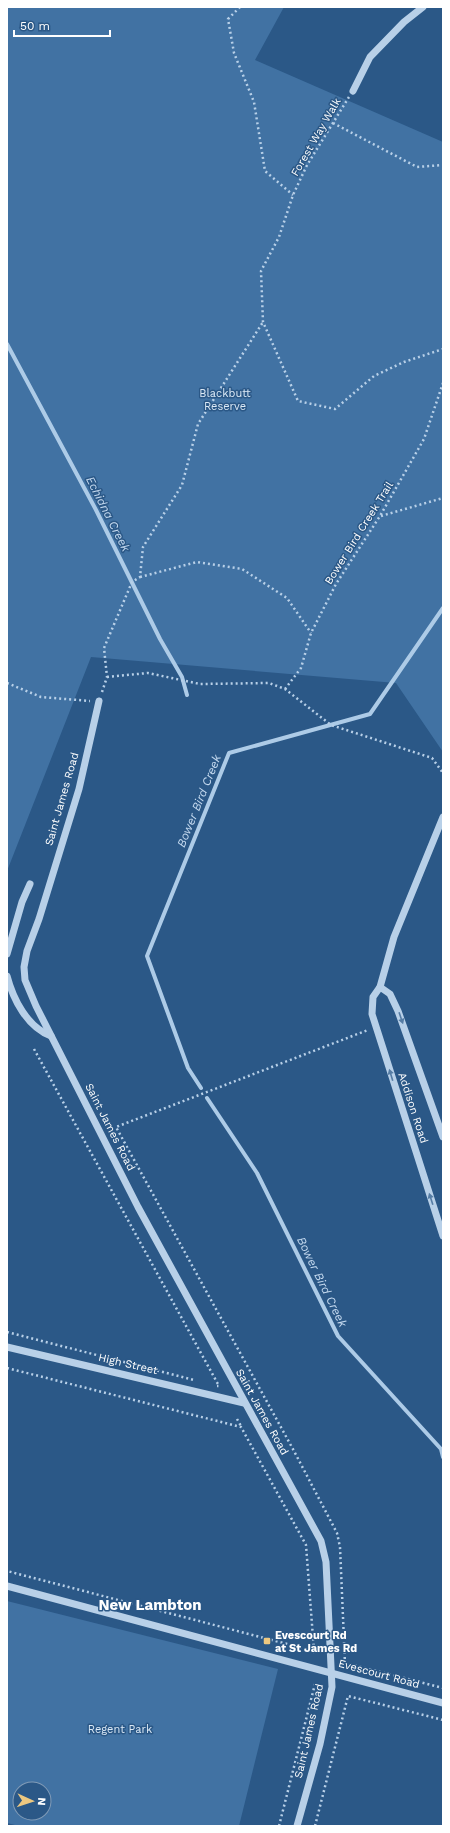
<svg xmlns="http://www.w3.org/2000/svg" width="450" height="1833" font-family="'Work Sans',sans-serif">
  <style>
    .green { fill: #4172a3; fill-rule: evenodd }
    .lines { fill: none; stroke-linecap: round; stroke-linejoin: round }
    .stream { stroke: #adcbe7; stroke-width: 4 }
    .path { stroke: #b8d0e8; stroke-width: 2.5; stroke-dasharray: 2 3; stroke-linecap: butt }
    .minor { stroke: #b8d0e8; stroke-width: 7 }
    .oneway { fill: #557ca4 }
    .poi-dot { fill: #edc880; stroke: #2b5887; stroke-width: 1.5 }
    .labels { text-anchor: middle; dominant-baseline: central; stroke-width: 3; stroke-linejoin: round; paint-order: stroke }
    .street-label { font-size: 11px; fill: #fff; stroke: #2b5887 }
    .park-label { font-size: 11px; fill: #dbe9f6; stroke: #2b5887 }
    .poi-label { font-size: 11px; font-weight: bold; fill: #fff; stroke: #2b5887; text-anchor: start }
    .water-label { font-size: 12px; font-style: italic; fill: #c4d9ef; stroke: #2b5887 }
    .district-label { font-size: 15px; font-weight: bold; fill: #fff; stroke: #2b5887 }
  </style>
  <rect width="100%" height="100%" fill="#2b5887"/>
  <g class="green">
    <path d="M7,7H284L255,60L443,142V752L396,683L91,657L7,871Z"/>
    <path d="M7,1601L278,1669L239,1826H19L7,1823ZM20,1789H44V1813H20Z"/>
  </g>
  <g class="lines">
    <g class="stream">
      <path d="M7,344L96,510L160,639L182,677L187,695"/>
      <path d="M201,1088L188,1068L147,956L229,753L370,714L443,608"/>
      <path d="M207,1098L257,1173L338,1336L441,1449L443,1457"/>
    </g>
    <g class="path">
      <path d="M240,7L228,19L234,53L254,102L265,171L293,195"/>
      <path d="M349,97L307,165L293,195L279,237L261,271L263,322L298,401L335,409L374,376L404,362L443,349"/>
      <path d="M333,123L417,167L443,165"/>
      <path d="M381,516L443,498"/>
      <path d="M140,577L197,562L242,569L287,598L311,633"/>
      <path d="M107,677L148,673L200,684L269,683L285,689L331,725L432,758L443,773"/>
      <path d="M7,683L41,697L90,701"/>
      <path d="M285,689L301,668L311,633L336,584L380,516L424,439L443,383"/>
      <path d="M102,692L107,677L104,648L132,582L140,577L143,547L182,485L198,424L263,322"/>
      <path d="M34,1049L219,1386H217"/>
      <path d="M7,1332L194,1380"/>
      <path d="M7,1368L241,1427L306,1545L314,1651L7,1571"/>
      <path d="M237,1419L241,1426"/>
      <path d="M314,1651L315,1655"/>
      <path d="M345,1663L443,1688"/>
      <path d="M345,1664L340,1547L337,1533L294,1451L116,1127L368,1030"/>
      <path d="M279,1826L315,1684"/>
      <path d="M315,1826L348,1696L443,1720"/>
    </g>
    <g class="minor">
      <path d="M353,91L370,57L404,22L423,7"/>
      <path d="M99,701L79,789L39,919L27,951L24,967L25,980L36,1006L138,1207L321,1541L326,1562L332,1687L320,1744L297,1826"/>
      <path d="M443,817L394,937L380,987L373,997L372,1014L443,1236"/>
      <path d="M7,954L22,902L30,884"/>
      <path d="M7,976C13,999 27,1027 51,1036"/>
      <path d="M380,987L390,994L398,1011L443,1137"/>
      <path d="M7,1347L244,1403"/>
      <path d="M7,1586L443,1703"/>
    </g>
  </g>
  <defs><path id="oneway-solid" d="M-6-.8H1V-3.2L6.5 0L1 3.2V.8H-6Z"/></defs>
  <g class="oneway">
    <use href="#oneway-solid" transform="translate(401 1018) rotate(71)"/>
    <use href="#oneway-solid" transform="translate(391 1075) rotate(-107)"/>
    <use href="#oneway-solid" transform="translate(431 1199) rotate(-108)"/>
  </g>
  <rect class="poi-dot" x="263" y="1637" width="8" height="8" rx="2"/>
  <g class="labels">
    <g class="street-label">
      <text transform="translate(316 137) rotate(-60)">Forest Way Walk</text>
      <text transform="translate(359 533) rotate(-58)">Bower Bird Creek Trail</text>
      <text transform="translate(62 799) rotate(-74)">Saint James Road</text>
      <text transform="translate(413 1108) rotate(72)">Addison Road</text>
      <text transform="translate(110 1127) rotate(63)">Saint James Road</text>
      <text transform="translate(128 1364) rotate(13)">High Street</text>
      <text transform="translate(262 1412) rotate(61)">Saint James Road</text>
      <text transform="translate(379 1674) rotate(15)">Evescourt Road</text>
      <text transform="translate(309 1731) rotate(-77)">Saint James Road</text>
    </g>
    <g class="park-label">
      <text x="225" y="393">Blackbutt<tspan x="225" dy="13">Reserve</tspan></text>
      <text x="120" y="1729">Regent Park</text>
    </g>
    <g class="poi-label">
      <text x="275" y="1635">Evescourt Rd<tspan x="275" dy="13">at St James Rd</tspan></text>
    </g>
    <g class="water-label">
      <text transform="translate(108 514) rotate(63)">Echidna Creek</text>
      <text transform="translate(199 801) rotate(-68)">Bower Bird Creek</text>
      <text transform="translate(322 1282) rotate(64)">Bower Bird Creek</text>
    </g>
    <g class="district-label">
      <text x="150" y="1605">New Lambton</text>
    </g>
  </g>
  <rect width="450" height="1833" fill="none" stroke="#ffffff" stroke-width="16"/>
  <g transform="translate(32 1801) rotate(93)"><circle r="19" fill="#2b5887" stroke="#809bb7"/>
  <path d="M0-3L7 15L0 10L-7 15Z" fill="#edc880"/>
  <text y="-6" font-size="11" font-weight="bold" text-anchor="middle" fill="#ffffff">N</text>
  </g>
  <path d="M14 30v6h96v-6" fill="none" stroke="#ffffff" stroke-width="2"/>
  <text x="20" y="30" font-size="12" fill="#ffffff" stroke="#2b5887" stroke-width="3" paint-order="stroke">50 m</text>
</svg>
